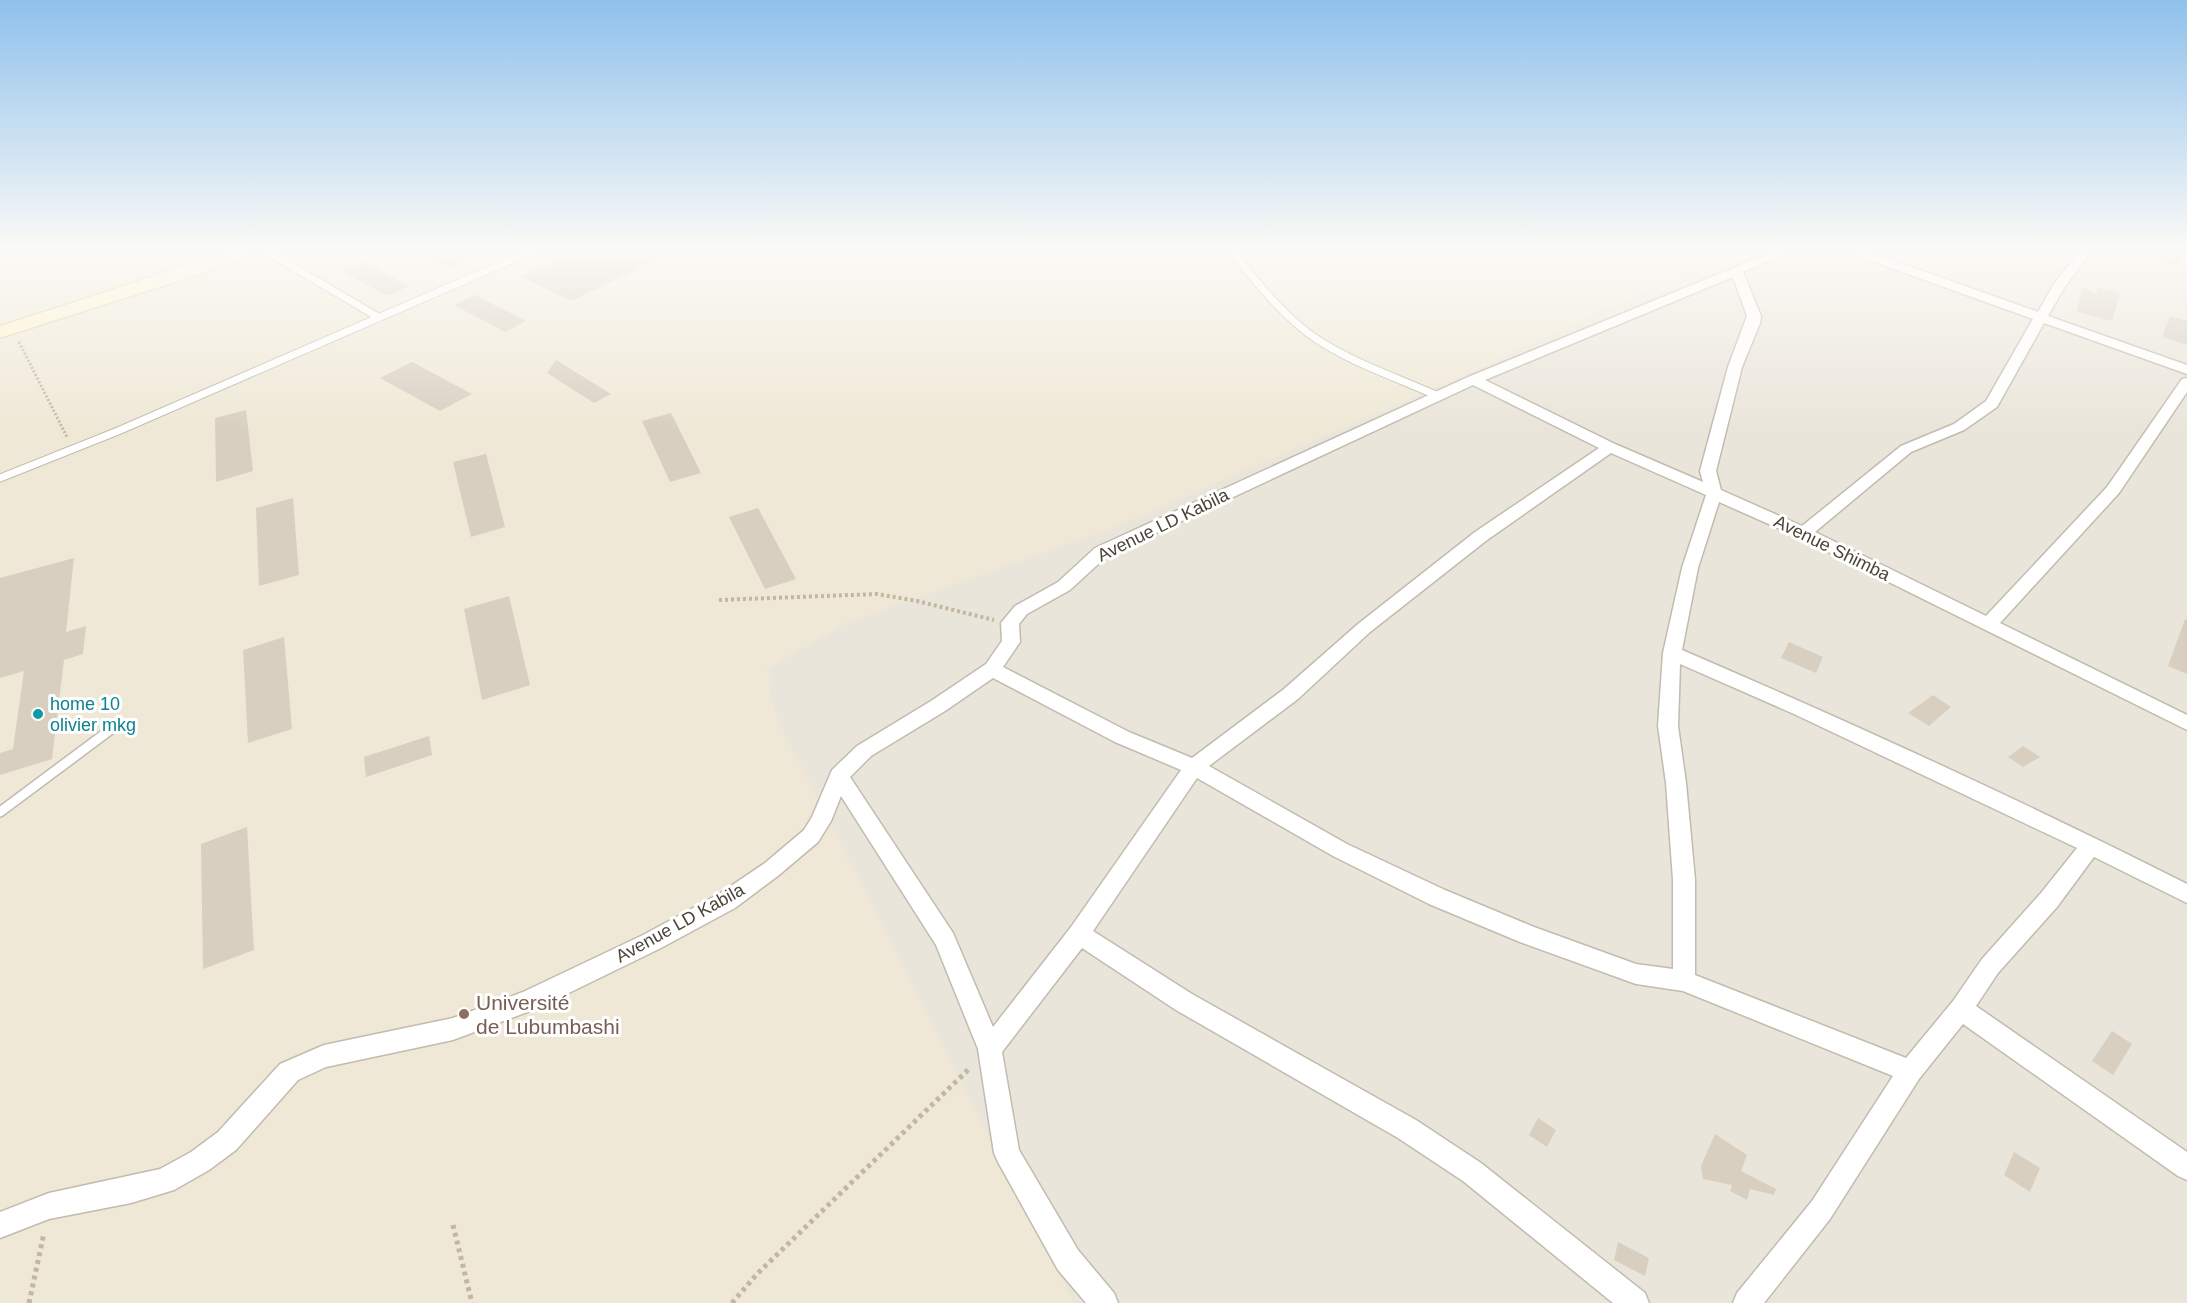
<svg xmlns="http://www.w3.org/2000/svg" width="2187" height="1303" font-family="Arial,sans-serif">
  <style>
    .residential { fill: #eae5da }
    .education { fill: #efe8d6 }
    .building { fill: #d8cfc1 }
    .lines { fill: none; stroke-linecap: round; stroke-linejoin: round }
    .service-far1-casing { stroke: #c2bbae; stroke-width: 9 }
    .service-casing { stroke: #c2bbae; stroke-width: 12 }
    .minor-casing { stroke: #c2bbae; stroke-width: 3 }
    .secondary-casing { stroke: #d6c79b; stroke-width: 2 }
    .path-far2 { stroke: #c4b79f; stroke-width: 3; stroke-dasharray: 2 2; stroke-linecap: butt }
    .path-far1 { stroke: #c4b79f; stroke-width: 4; stroke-dasharray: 3 3; stroke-linecap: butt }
    .path { stroke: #c4b79f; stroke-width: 5; stroke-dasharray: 4 4; stroke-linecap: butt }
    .service-far1 { stroke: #fff; stroke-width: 7 }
    .service { stroke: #fff; stroke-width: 9 }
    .minor { fill: #fff; fill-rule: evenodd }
    .secondary { fill: #fff3cd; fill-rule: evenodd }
    .culture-dot { fill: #0f9aa8; stroke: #fff; stroke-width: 2 }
    .education-dot { fill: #8d6e63; stroke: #fff; stroke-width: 2 }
    .labels { text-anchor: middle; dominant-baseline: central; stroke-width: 6; stroke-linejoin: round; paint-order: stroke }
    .street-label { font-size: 18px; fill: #4b4439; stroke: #fff }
    .culture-label { font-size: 18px; fill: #0d838f; stroke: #fff; text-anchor: start }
    .near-education-label { font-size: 21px; fill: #785e54; stroke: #fff; text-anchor: start }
  </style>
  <rect width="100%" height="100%" fill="#f6f3ec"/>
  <rect class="residential" x="0" y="248" width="2187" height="1055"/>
  <path class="education" d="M0,248H1737L1469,373L1118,526L844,624L767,669L772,686L769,695L780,725L1074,1303H0Z"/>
  <g class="building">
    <path d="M410,248H448L470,258L449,268Z"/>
    <path d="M582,248H682L571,301L521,277Z"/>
    <path d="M2164,248H2183L2177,267L2157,262Z"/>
    <path d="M363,262L410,286L387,296L342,271Z"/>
    <path d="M2098,287L2120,293L2112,321L2077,312L2082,288L2096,293Z"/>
    <path d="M475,295L526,321L505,332L454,305Z"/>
    <path d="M2170,316L2187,321V345L2162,337Z"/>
    <path d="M556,360L611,394L594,403L547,373Z"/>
    <path d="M412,362L472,394L440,411L380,378Z"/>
    <path d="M246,410L253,471L216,482L215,418Z"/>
    <path d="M671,413L701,473L670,482L642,421Z"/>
    <path d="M486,454L505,527L471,537L453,462Z"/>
    <path d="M293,498L299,575L259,586L256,508Z"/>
    <path d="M758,508L796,579L765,589L729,517Z"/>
    <path d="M74,558L66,632L86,626L83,654L64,660L52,759L0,775V753L13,749L24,671L0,678V578Z"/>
    <path d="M509,596L530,685L482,700L464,609Z"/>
    <path d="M2185,619L2187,620V674L2168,666Z"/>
    <path d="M284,637L292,729L248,743L243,650Z"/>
    <path d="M1789,642L1823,657L1816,673L1781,658Z"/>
    <path d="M1933,695L1951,707L1929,726L1908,713Z"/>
    <path d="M429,736L432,755L366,777L364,757Z"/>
    <path d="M2023,746L2040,757L2023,767L2008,757Z"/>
    <path d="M247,827L254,950L203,969L201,844Z"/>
    <path d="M2112,1031L2132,1044L2113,1075L2092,1061Z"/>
    <path d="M1538,1118L1556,1130L1547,1147L1529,1135Z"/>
    <path d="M1715,1134L1747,1155L1741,1171L1776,1189L1774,1195L1750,1189L1747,1200L1730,1191L1732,1185L1703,1179L1701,1166Z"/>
    <path d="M2014,1152L2040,1168L2030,1192L2004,1175Z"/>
    <path d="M1618,1242L1649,1258L1645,1276L1614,1260Z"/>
  </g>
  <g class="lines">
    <defs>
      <g id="service-far1">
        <path d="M261,248L378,317"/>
        <path d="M1229,248C1256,281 1282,316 1318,340C1355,364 1398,378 1438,396"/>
        <path d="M0,478L118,431L539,248"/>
      </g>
      <path id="service" d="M0,812L110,730"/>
      <path id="minor" d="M1782,248H1797L1743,272L1761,316L1760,323L1742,367L1716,471L1721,490L1802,526L1901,446L1954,424L1986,401L2033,319L1844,251L1842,248H1858L2038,312L2054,284L2082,248H2094L2064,288L2048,316L2187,365V374L2044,323L1997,407L1964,430L1911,452L1815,532L1986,616L2107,487L2182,379L2187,378V392L2119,493L2000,623L2187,715V730L1798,537L1719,502L1698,568L1682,650C1852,723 2021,800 2187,884V903L2094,857L2057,907L1998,973L1976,1006L2187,1152V1180L2178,1176L1963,1024L1919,1079L1830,1219L1764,1303H1733L1737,1293L1812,1201L1893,1076L1683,991L1636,984L1520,942L1429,904L1333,856L1197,778L1093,931L1192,994L1416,1120L1481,1163L1645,1293L1649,1303H1613L1463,1181L1398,1138L1176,1010L1082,948L1002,1052L1019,1150L1078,1250L1114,1293L1118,1303H1086L1058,1270L998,1162L994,1153L978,1049L936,945L841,796L831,821L818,842L779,875L735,908L659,949L538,1008L453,1040L326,1067L298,1080L236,1150L209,1170L174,1190L131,1203L49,1219L0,1238V1212L49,1193L160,1169L191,1152L218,1132L280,1064L324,1045L453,1018L523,992L643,935L719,894L765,863L804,830L812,817L832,770L857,746L931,701L986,664L1002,641L1001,623L1015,606L1058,582L1095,548L1468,377ZM1733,277L1747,316L1728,367L1700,471L1703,482L1615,444L1485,380ZM1473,385L1599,448L1475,532L1358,624L1284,689L1192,758L1129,732L1003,667L1020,642L1019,624L1027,614L1070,590L1107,556ZM1611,453L1706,495L1682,568L1663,653L1658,726L1666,783L1673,880V969L1636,964L1534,927L1445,890L1347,844L1209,766L1298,699L1370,632L1487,540ZM1680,664L1794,714L2077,848L2041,893L1982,959L1953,1001L1906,1058L1695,975V880L1686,783L1678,726ZM993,678L1115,742L1181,770L1071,927L993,1027L953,933L850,777L871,756L945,711Z"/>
      <path id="secondary" d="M240,248H264L261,252L185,279L0,338V326Z"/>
    </defs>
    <use href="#service-far1" class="service-far1-casing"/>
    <use href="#service" class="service-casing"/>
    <use href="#minor" class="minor-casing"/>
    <use href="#secondary" class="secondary-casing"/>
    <path class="path-far2" d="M19,342L67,437"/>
    <path class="path-far1" d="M719,600L877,594L917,601L994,620"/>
    <g class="path">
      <path d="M453,1225L472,1303"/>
      <path d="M29,1303L44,1233"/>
      <path d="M732,1303L757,1274L970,1068"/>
    </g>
    <use href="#service-far1" class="service-far1"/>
    <use href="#service" class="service"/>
    <use href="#minor" class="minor"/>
    <use href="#secondary" class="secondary"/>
  </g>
  <linearGradient id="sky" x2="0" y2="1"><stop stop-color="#8fc1ec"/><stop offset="0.58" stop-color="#fbfaf6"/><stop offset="1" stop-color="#fbfaf6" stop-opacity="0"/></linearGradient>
  <rect width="2187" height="430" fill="url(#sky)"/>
  <circle class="culture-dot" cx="38" cy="714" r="6"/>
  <circle class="education-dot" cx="464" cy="1014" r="6"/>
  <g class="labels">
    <g class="street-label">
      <text transform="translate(1163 525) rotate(-26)">Avenue LD Kabila</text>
      <text transform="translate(1832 548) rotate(26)">Avenue Shimba</text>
      <text transform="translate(680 923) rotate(-29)">Avenue LD Kabila</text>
    </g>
    <g class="culture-label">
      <text x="50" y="704">home 10<tspan x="50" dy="21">olivier mkg</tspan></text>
    </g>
    <g class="near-education-label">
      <text x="476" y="1002">Université<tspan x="476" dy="24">de Lubumbashi</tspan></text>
    </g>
  </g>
</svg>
